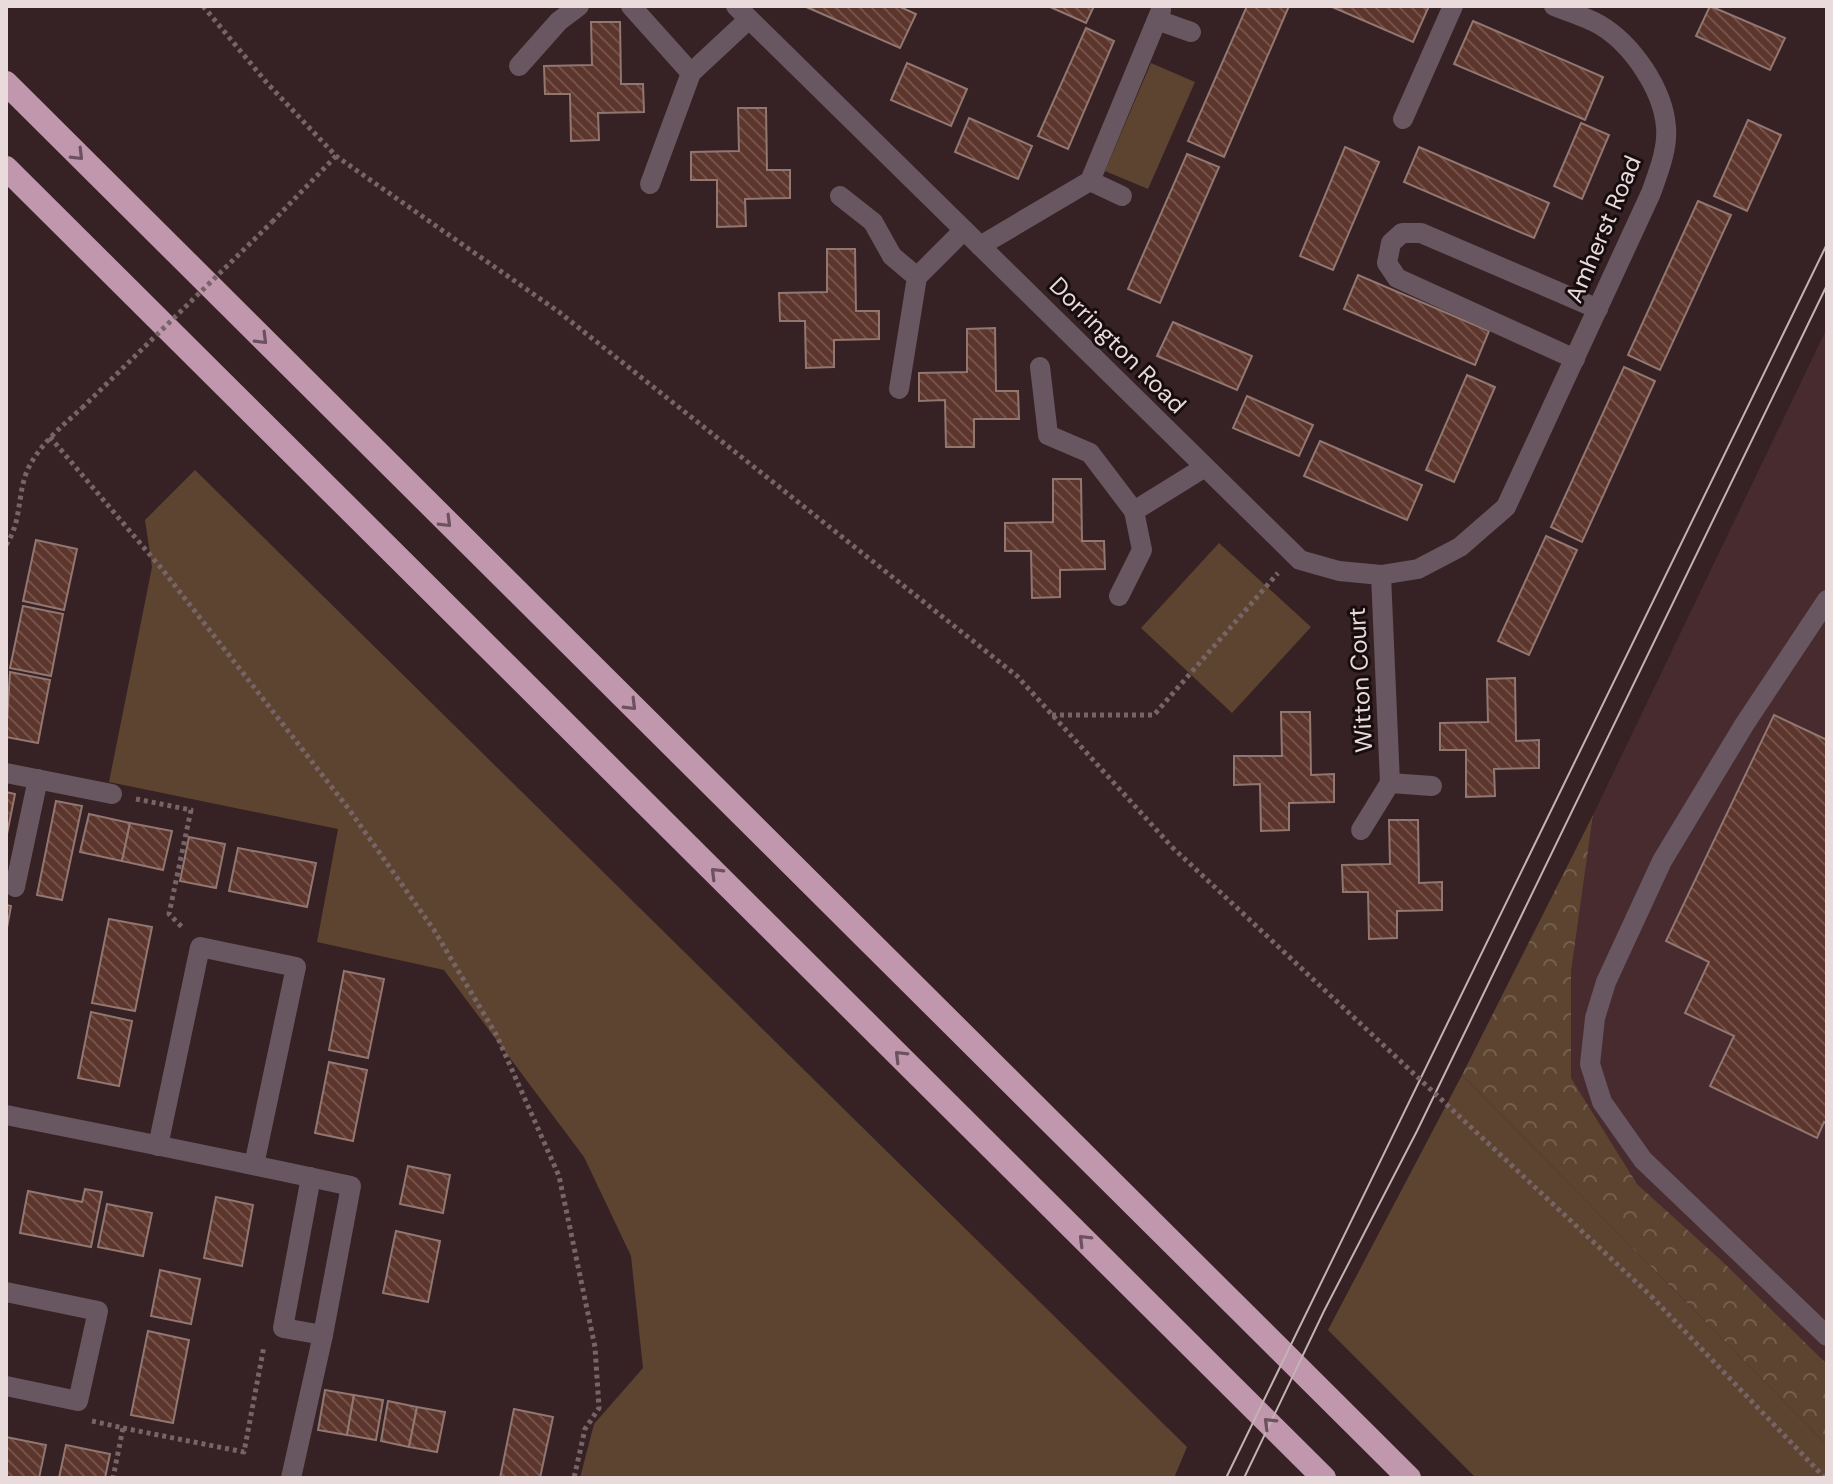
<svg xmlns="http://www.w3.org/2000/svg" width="1833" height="1484" font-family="'DM Sans',sans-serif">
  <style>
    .built { fill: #472b2f }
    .grass { fill: #5d4430 }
    .forest { fill: url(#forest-crowns) }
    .building { fill: url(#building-back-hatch); stroke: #917770; stroke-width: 2 }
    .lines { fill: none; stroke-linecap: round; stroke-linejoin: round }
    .path { stroke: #776466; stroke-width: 5; stroke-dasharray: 4 4; stroke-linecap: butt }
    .minor { stroke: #685760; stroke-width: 20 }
    .highway { stroke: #c197ad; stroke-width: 24 }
    .tram { stroke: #c2b2b4; stroke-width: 2 }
    .path-bridge { stroke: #776466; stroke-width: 5; stroke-dasharray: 4 4; stroke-linecap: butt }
    .oneway { stroke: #6c525e }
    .labels { text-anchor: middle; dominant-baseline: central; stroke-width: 6; stroke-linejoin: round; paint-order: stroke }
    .street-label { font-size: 24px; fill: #e9dadc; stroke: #170d0f }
  </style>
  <defs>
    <pattern id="forest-crowns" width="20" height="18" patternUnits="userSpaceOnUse" patternTransform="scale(2)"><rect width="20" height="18" fill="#5d4430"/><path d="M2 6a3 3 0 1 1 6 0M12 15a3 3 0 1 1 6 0" fill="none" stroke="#745e4d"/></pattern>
    <pattern id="building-back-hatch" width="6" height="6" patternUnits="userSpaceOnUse" patternTransform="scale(2)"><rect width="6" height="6" fill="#5c352c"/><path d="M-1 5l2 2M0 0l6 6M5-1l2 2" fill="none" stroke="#73524a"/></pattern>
  </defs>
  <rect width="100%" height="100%" fill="#362124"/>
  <path class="built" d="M1827,328V1364L1722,1261L1637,1184L1571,1078V972L1593,815Z"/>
  <g class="grass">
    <path d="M1151,63L1195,82L1148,189L1105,171Z"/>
    <path d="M195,470L1187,1447L1174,1478H580L594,1424L643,1368L631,1256L584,1157L444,970L317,942L338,829L109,782L152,567L145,520Z"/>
    <path d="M1219,543L1311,627L1232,713L1141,628Z"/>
    <path d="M1462,1075L1827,1445V1478H1476L1328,1330Z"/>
  </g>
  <path class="forest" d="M1593,815L1571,972V1078L1637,1184L1722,1261L1827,1364V1445L1462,1075Z"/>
  <g class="building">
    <path d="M804,6H898L916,14L900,48Z"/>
    <path d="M1048,6H1094L1086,23Z"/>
    <path d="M1247,6H1289L1224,157L1188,141Z"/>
    <path d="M1330,6H1429L1413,42Z"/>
    <path d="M1710,6L1785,38L1770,70L1696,36Z"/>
    <path d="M1473,21L1603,77L1585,120L1454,64Z"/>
    <path d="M591,22H620L621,84H643L644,112L598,113L599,140L571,141L570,94H545L544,66L592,65Z"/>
    <path d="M1086,28L1114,41L1068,149L1038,136Z"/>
    <path d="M907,63L967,89L951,126L891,100Z"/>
    <path d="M738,108H766L767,170H790V198L745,199L746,226L717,227V180H691V152L739,151Z"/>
    <path d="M969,118L1032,146L1018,179L955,152Z"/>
    <path d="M1748,120L1781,135L1747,211L1714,196Z"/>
    <path d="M1581,123L1609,135L1582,199L1554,186Z"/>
    <path d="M1345,147L1379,162L1333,270L1300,256Z"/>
    <path d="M1419,147L1549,203L1534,238L1404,182Z"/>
    <path d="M1187,154L1219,167L1160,303L1128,289Z"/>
    <path d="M1698,201L1731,215L1660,370L1628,355Z"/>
    <path d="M827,249H855L856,311H879V339L834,340V367L806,368L805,321H780L779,293L827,292Z"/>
    <path d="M1358,275L1489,331L1475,365L1344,309Z"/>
    <path d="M1173,322L1252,356L1237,390L1157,356Z"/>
    <path d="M995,328L996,391H1018L1019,419H974V447H946L945,400L919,401V373L967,372V329Z"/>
    <path d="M1624,367L1655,381L1582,542L1551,527Z"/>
    <path d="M1467,375L1495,387L1454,482L1426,470Z"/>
    <path d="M1247,396L1313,425L1299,456L1233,428Z"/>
    <path d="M1320,441L1422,485L1407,520L1304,476Z"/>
    <path d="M1053,479H1081L1082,541H1104L1105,569L1060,570V597L1032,598L1031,551H1005V523L1053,522Z"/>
    <path d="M1546,536L1577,550L1529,655L1498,641Z"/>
    <path d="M36,540L77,549L64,610L23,601Z"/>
    <path d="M23,606L63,614L51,676L10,668Z"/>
    <path d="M10,672L50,680L38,743L6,737Z"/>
    <path d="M1515,678L1516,741L1539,740V768L1494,769L1495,796L1466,797V750H1440V723L1488,722L1487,679Z"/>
    <path d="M1281,712H1310L1311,775L1334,774V802L1289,803V830L1261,831L1260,784L1234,785V756H1282Z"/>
    <path d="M1774,715L1827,740V1124L1824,1122L1817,1138L1710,1086L1734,1036L1685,1013L1709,962L1666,941Z"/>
    <path d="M6,792L15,794L6,839Z"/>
    <path d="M56,801L82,806L62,900L37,895Z"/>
    <path d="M89,814L130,823L122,861L80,852Z"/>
    <path d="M1389,820H1418L1419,883L1442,882V910L1397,911V938L1369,939L1368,892H1343L1342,865L1390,864Z"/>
    <path d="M130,823L172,831L163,870L122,861Z"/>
    <path d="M189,837L225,844L216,888L180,881Z"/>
    <path d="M238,848L316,863L307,907L229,891Z"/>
    <path d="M6,905L11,906L6,933Z"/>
    <path d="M109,919L152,927L135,1011L92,1003Z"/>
    <path d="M344,971L384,979L368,1058L329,1050Z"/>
    <path d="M91,1012L132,1021L119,1086L78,1078Z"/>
    <path d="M329,1062L367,1070L353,1141L315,1133Z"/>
    <path d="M408,1166L450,1175L443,1213L400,1204Z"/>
    <path d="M85,1189L102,1192L91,1247L20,1233L28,1191L82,1202Z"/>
    <path d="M216,1197L253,1205L242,1266L204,1258Z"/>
    <path d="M107,1204L152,1213L143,1256L98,1247Z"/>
    <path d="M396,1231L440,1241L428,1302L383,1293Z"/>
    <path d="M160,1270L200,1279L191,1324L151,1316Z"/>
    <path d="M148,1331L189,1340L173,1423L131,1415Z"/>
    <path d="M325,1390L354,1395L347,1435L318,1430Z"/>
    <path d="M354,1395L383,1400L376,1440L347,1435Z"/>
    <path d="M388,1401L417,1407L409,1447L381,1441Z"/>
    <path d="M417,1407L445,1412L437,1452L409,1447Z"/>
    <path d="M514,1409L553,1417L540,1478H500Z"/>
    <path d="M6,1437L46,1445L39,1478L6,1477Z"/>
    <path d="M66,1445L110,1454L105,1478H59Z"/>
  </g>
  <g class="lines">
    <g class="path">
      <path d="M203,6L267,83L336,156L559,312L1017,676L1172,847"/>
      <path d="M272,222L336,156"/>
      <path d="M50,437L162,569L348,808L434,930L497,1036L559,1176L595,1347L599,1408L585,1429L574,1478"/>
      <path d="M6,545C22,521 17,496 27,471C38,446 62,426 82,408"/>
      <path d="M1052,715H1154L1278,573"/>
      <path d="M136,799L191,810L169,914L183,928"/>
      <path d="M1651,1296L1825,1478"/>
      <path d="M92,1421L123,1428L113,1478"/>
      <path d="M123,1428L244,1452L264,1346"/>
    </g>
    <g class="minor">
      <path d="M631,6L691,73"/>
      <path d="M736,6L1300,560L1339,571L1381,575L1418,569L1460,547L1506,507L1651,193C1658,173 1668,149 1666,127C1663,89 1632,44 1600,25C1586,17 1569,12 1554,6"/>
      <path d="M1157,20L1191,32"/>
      <path d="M519,66L559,21L579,6"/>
      <path d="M1403,119L1453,6"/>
      <path d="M1090,181L1122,196"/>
      <path d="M650,184L691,73L749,19"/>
      <path d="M840,196L873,222L892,256L917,277"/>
      <path d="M980,246L1090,181L1161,10"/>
      <path d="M1575,359L1397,278L1387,263L1391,243L1402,233H1421L1598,309"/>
      <path d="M1040,367L1048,435L1090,453L1134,511"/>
      <path d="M899,389L917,277L964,230"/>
      <path d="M1381,575L1390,783"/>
      <path d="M1119,596L1142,550L1134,511L1205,467"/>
      <path d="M1827,600L1744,725L1662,861L1606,982L1595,1018L1590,1064L1602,1102L1643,1160L1827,1336"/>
      <path d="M6,773L112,794"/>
      <path d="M1361,830L1390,783L1432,786"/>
      <path d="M15,887L38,779"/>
      <path d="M6,1115C121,1138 237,1161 351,1186L323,1335L283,1328L311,1177"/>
      <path d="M158,1146L200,947L296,967L254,1165"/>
      <path d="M6,1292L98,1311L78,1401L6,1386"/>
      <path d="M291,1478L323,1335"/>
    </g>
    <g class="highway">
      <path d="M6,83L1409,1478"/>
      <path d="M6,168L1324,1478"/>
    </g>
    <g class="tram">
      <path d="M1226,1478L1827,244"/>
      <path d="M1244,1478L1324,1311L1417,1131L1827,285"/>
    </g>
    <g class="path-bridge">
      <path d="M82,408L272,222"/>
      <path d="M1172,847L1651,1296"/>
    </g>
  </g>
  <defs><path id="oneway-chevron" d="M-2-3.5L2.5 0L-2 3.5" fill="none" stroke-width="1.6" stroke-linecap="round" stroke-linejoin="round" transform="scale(2)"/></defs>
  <g class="oneway">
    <use href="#oneway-chevron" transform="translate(78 155) rotate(45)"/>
    <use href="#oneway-chevron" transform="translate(262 339) rotate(45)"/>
    <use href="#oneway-chevron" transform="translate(446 522) rotate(45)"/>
    <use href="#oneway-chevron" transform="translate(631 705) rotate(45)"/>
    <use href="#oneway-chevron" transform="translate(716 873) rotate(-135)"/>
    <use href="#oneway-chevron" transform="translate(900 1056) rotate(-135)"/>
    <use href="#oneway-chevron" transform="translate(1084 1240) rotate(-135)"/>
    <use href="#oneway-chevron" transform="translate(1269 1423) rotate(-135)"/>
  </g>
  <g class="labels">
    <g class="street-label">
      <text transform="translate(1603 229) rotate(-67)">Amherst Road</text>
      <text transform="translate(1118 345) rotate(45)">Dorrington Road</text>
      <text transform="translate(1360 680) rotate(-93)">Witton Court</text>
    </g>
  </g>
  <rect width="1833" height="1484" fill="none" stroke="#e9dadc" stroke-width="16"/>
</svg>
